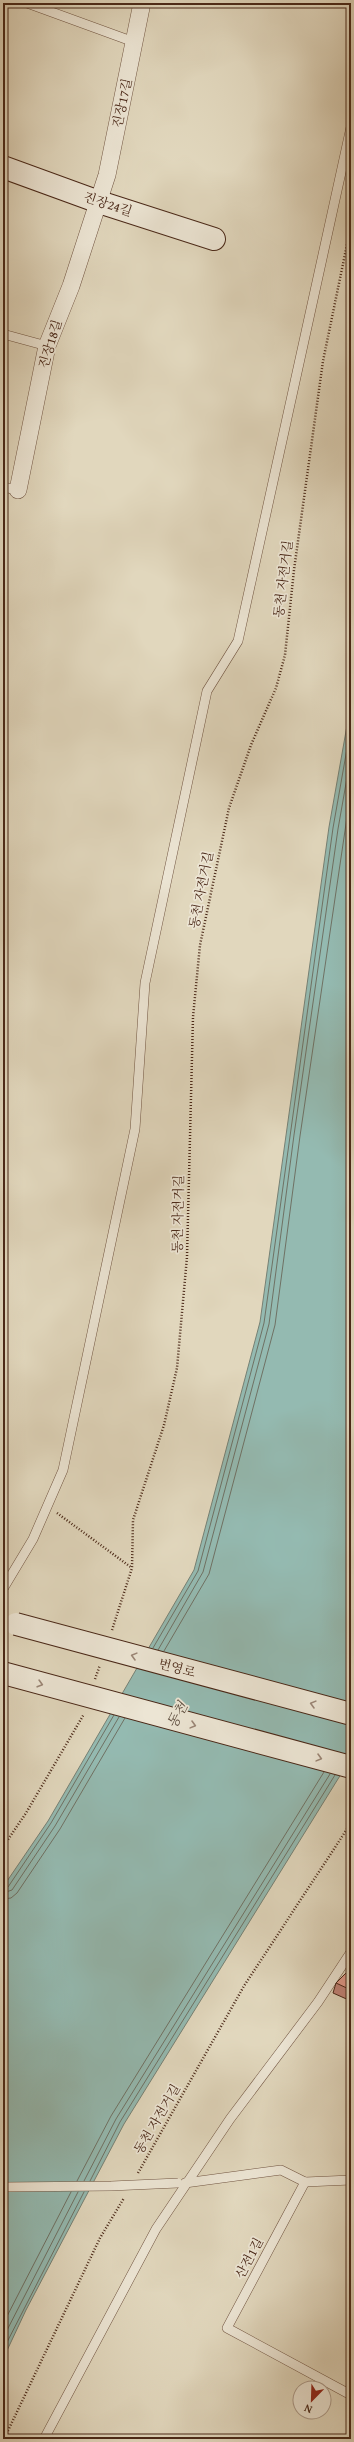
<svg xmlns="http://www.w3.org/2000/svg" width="354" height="2442" font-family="'Gentium Book Plus','Noto Serif KR',serif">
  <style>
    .water { fill: #94bab1; stroke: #768074 }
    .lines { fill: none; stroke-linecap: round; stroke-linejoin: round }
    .shore { stroke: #6f7164; stroke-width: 1 }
    .lane-casing { stroke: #705441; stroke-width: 10 }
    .street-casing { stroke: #705441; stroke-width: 18 }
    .secondary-casing { stroke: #4a2818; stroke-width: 24 }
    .path { stroke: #4a2818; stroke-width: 2.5; stroke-dasharray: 1 2; stroke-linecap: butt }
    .lane { stroke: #ece5d4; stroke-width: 9 }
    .street { stroke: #ece5d4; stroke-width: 17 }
    .secondary { stroke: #ece5d4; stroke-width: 22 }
    .lane-bridge-casing { stroke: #705441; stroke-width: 10; stroke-linecap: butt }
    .secondary-bridge-casing { stroke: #4a2818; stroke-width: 24; stroke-linecap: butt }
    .lane-bridge { stroke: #ece5d4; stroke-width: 9 }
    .secondary-bridge { stroke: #ece5d4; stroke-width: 22 }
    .wall { fill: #c18478; stroke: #4a2818 }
    .building { fill: #e09a8b; stroke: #4a2818 }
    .oneway { stroke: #9b8676 }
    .labels { text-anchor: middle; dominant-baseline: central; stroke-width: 3.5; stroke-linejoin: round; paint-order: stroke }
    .street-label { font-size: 13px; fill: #4a2818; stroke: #ece5d4 }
    .water-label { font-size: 14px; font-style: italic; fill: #5c4c3e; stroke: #ece5d4 }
  </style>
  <rect width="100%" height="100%" fill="#e1d7bd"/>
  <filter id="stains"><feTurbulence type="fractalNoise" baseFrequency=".005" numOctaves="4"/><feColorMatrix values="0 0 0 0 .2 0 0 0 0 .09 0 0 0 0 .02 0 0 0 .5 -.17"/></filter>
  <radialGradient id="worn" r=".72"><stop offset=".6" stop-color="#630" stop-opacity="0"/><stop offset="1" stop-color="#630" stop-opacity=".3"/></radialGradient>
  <path class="water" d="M351,703V1758L124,2124L26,2310L3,2359V1887L48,1821L194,1570L260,1322L329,827Z"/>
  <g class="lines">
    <g class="shore">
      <path d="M153,1648L198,1571L264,1323L333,828L351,726"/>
      <path d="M158,1650L203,1572L269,1324L294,1135L338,829L351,755"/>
      <path d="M164,1651L209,1574L275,1325L300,1136L351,790"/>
      <path d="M3,1888L8,1887L51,1823L114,1715"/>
      <path d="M3,1893L12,1890L55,1826L119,1717"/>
      <path d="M3,1899L11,1898L17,1893L60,1829L125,1718"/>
      <path d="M77,2181L111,2116L324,1772"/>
      <path d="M84,2181L116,2119L330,1774"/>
      <path d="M90,2181L120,2122L335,1775"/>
      <path d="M3,2324L71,2192"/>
      <path d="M3,2338L78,2192"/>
      <path d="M3,2350L84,2192"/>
    </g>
    <defs>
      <g id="lane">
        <path d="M27,3L134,42"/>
        <path d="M3,334L47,346"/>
        <path d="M3,487L18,490"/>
        <path d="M3,1589L33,1539L63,1470L135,1129L145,983L207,691L238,641L351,127"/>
        <path d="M305,2182L351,2180"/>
        <path d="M185,2183L281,2170L305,2182L227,2328L351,2395"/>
        <path d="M44,2439L156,2229L230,2119L318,2002L351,1952"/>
      </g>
      <path id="street" d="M18,490L47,346L71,286L107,175L142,3"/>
      <path id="secondary" d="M3,167L99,202L214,239"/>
    </defs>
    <use href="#lane" class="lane-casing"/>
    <use href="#street" class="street-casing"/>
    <use href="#secondary" class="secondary-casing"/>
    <g class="path">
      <path d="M57,1513L132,1568"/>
      <path d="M112,1630L132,1568L133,1520L164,1425L177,1368L187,1257L193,1017L200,945L229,808L251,745L276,688L285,655L294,570L323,361L351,225"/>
      <path d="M95,1679L100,1665"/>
      <path d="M3,1847L26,1813L84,1714"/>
      <path d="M138,2173L244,1986L351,1823"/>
      <path d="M4,2439L100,2238L124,2198"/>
    </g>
    <use href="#lane" class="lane"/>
    <use href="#street" class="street"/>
    <use href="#secondary" class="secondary"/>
    <defs>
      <path id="lane-bridge" d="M3,2187L111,2186L178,2183"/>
      <g id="secondary-bridge">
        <path d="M16,1624L351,1714"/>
        <path d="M3,1673L351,1767"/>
      </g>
    </defs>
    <use href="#lane-bridge" class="lane-bridge-casing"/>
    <use href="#secondary-bridge" class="secondary-bridge-casing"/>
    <use href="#lane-bridge" class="lane-bridge"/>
    <use href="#secondary-bridge" class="secondary-bridge"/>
  </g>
  <path class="wall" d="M351,1968V2001L333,1993L336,1983Z"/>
  <path class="building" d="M351,1968V1990L336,1983Z"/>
  <defs><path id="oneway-chevron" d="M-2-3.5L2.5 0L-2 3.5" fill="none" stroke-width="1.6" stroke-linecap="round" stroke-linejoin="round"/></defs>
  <g class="oneway">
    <use href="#oneway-chevron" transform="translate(134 1656) rotate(-165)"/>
    <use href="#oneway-chevron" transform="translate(40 1684) rotate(16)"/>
    <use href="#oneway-chevron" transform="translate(313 1704) rotate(-165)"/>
    <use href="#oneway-chevron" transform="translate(193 1725) rotate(15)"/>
    <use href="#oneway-chevron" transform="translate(319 1758) rotate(15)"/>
  </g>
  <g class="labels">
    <g class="street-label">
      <text transform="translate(122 103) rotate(-78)">진장17길</text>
      <text transform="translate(108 204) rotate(18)">진장24길</text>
      <text transform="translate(50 344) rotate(-73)">진장18길</text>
      <text transform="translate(283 579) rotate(-83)">동천 자전거길</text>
      <text transform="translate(201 890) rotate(-79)">동천 자전거길</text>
      <text transform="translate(178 1214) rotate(-89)">동천 자전거길</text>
      <text transform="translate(177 1668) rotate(15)">번영로</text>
      <text transform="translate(157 2119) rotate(-60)">동천 자전거길</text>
      <text transform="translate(249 2258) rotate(-62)">산전1길</text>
    </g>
    <g class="water-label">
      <text transform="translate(177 1715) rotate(-62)">동천</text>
    </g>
  </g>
  <rect width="354" height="2442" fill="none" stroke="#e1d7bd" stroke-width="16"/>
  <rect x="4" y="4" width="346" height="2434" fill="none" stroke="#4a2818" stroke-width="2"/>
  <rect x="8" y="8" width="338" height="2426" fill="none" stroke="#4a2818"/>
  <g transform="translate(312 2400) rotate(203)"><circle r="19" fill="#ece5d4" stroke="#ab9989"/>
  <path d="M0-3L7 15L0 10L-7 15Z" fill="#8f2418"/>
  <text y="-6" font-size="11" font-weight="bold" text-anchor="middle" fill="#4a2818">N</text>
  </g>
  <rect width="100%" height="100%" filter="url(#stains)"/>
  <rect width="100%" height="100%" fill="url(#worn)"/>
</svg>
